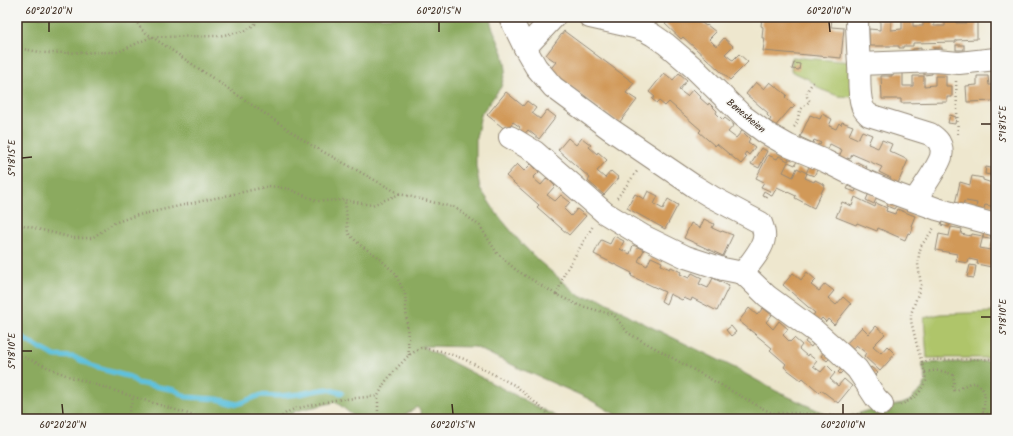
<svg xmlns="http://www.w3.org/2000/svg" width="1013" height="436" font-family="Kalam,sans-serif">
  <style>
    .green { fill: #afc56a; stroke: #757844 }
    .forest { fill: #8baa5e; stroke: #636a3e }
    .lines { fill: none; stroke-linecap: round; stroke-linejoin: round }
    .stream { stroke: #5fc1dd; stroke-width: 5 }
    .building { fill: #d19958 }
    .minor-casing { stroke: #948876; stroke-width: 24 }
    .path { stroke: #948876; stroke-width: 2.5; stroke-dasharray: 1 3; stroke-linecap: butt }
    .minor { stroke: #fff; stroke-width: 22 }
    .ticks { fill: none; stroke: #3b2a1e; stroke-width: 1.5 }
    .labels { text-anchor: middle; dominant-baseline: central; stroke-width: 3; stroke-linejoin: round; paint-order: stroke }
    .street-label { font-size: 10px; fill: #3b2a1e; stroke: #f6f6f2 }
    .neatline { fill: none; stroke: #3b2a1e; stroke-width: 1.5 }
    .ticks-label { font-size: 10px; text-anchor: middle; fill: #3b2a1e }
  </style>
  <rect width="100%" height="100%" fill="#f6f6f2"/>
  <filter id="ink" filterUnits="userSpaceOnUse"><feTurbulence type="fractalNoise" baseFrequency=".025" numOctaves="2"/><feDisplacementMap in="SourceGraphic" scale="8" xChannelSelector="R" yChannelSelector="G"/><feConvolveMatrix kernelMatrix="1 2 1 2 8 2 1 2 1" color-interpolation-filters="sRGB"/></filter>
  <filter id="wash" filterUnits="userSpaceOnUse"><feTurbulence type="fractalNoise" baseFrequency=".012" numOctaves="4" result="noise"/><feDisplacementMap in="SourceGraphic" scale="16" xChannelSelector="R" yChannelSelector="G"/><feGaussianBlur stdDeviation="0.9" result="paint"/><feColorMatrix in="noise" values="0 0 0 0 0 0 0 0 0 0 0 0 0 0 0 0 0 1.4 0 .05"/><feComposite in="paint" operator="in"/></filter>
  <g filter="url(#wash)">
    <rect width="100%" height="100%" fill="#eee7ce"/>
    <g class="green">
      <path d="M792,57L852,62L854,97L838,96L820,89L808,79L791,71Z"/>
      <path d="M996,312V358H927L924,318L940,314Z"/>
    </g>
    <path class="forest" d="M17,17H490L491,24L503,53L506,69L501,87L481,114L476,138V166L480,188L497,214L522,244L540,262L581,297L599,298L641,322L735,368L776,391L828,415L846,417L874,409L902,404L909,401L922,389L926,381L922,363L996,361V419H623L587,398L521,369L475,347L421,346L557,417L559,419H421V412L417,407L399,419H357L336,402L296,411L284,419H17Z"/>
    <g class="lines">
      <path class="stream" d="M17,332L27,341L55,356L74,357L94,367L130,377L137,383L175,390L186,397L217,399L238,404L261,395L279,396L300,394L314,391L327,389L342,393"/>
    </g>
    <g id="blocks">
      <g class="building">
        <path d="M671,17H681L683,19L685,17H694L706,26L707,25L716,32L709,39L715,45L717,46L724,38L733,46L725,54L731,59L733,60L739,54L748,62L730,80L683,37L681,39L665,24Z"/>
        <path d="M762,17H832L831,27L844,28L841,58L763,51L765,38H762L763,27L761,26Z"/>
        <path d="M923,17H934V26H945V17H956V23H966V17H977V39L956,40V42L913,43V46H903V48H899V46H869V29L880,30V20H891V30L902,29V18H913V26H923Z"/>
        <path d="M564,31L634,83L626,93L637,100L619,123L548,72L556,62L546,55Z"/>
        <rect x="956" y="45" width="8" height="5"/>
        <path d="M921,48V53H913V49Z"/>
        <rect x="934" y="48" width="8" height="5"/>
        <path d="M794,63L800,64L799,70L792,69Z"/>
        <path d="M924,67H932V74L924,75Z"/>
        <path d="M664,73L673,80L679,73L687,80L679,90L687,96L693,89L701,97L700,98L708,105L709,103L717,111L716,113L723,120L725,118L734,125L728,132L736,138L742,131L750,139L748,142L755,147L749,155L746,152L744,155L747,157L741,164L717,144L715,146L699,132L701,130L669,102L665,106L659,101L657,103L652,99L655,97L649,92Z"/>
        <path d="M892,73H903V86H913V76H924V86L935,85V76H946V86H952V97H947V102L901,103V99H882L881,76H892Z"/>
        <path d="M977,76H988L989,85H996V101L967,102L966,86L977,85Z"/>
        <path d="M756,82L764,89L770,82L787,95L785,97L795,106L792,109L791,108L773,129L767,124L771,119L767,115L768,113L746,94Z"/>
        <path d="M506,92L523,106L527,101L536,108L532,113L540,119L547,110L556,117L539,139L528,130L521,138L515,133L520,127L513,122L506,130L487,115Z"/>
        <path d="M822,114L832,119L829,126L836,129L839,123L841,125L842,122L853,126L849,135L858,139L862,131L872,135L868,144L878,148L882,140L892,144L889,151L908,160L896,188L888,185L891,178L879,172L882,167L852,154L850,159L847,158L845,162L838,159L842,150L830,144L825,154L817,148L818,144L820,145L821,143L814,140L813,143L800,137L810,115L820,119Z"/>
        <path d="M950,115L956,117L955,124L948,123Z"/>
        <path d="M568,138L576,145L582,138L591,145L589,147L597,154L598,152L607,160L597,171L605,178L611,171L619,178L604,195L588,181L590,178L558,150Z"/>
        <path d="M761,148L767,151L759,168L751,164Z"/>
        <path d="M792,154L799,157L795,165L788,162L783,172L793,177L797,168L807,173L805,178L814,182L815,180L825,185L814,208L795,198L796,196L777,187L772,196L769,195L768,197L762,195L764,191L769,194L770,191L761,187L764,182L756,178L768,155L777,159L779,156L788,161Z"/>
        <path d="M857,162L867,167L865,171L855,166Z"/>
        <path d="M517,164L524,171L531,164L539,172L533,178L541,185L547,178L555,186L547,195L555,201L561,195L570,202L564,209L571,216L577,209L586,216L569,235L537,207L539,205L506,176Z"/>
        <path d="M810,165L818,168L814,176L806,173Z"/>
        <path d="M986,167L996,169V176L985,174Z"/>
        <path d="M972,176L983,178V180L992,183L993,181H996V207L985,205L982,215L975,213L977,203L966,201V202L964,201L962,210L954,208L960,182L970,185Z"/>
        <path d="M849,185L857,188L855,192L847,189Z"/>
        <path d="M648,191L658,196L654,204L663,209L668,199L678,205L665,229L627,208L635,194L644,199Z"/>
        <path d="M869,193L877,196L874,204L866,200Z"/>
        <path d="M855,197L875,207L876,203L887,208L886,211L895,214L897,209L915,216L911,226L913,227L911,234L908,233L905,240L878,228L877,231L857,223L856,225L836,217L842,202L852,206Z"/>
        <path d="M890,199L896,206L894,209L887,206Z"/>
        <path d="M943,217L950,219L949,227L941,225Z"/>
        <path d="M704,219L714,224L712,228L721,232L722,231L733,235L723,256L684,238L691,223L700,228Z"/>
        <path d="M951,227L962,229L961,234L971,236L972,234L983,236L980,248L990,250L992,241L996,242V268L977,264L978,261L969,259L968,263L956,261L957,254L936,250L939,234L949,236Z"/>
        <path d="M984,229L992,230L990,239L983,238Z"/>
        <path d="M614,236L624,241L620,249L630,254L633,245L644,250L638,261L647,266L651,257L662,262L661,265L670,269L671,267L681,272L680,274L689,278L692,273L702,278L699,284L708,288L713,278L729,286L717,311L692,298L691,301L684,298L682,300L670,294L666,304L661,301L665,292L631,276L632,273L594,254L601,240L610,244Z"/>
        <path d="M970,265L976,266L974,278L967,277Z"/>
        <path d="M807,272L816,280L811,285L819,291L825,284L834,291L828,298L836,305L843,297L851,304L834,325L828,319L826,322L822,318L817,324L811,318L815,313L783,285L793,273L801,280Z"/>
        <path d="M749,308L757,315L763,308L772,315L766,322L773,329L779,321L788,329L783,335L790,342L794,338L802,345L799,349L807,356L808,354L817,361L813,366L821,372L827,365L835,373L830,379L838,386L844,379L852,386L838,403L821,390L819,392L803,378L801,380L784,367L786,364L770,350L772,348L739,321Z"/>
        <path d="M731,326L736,332L731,336L726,330Z"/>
        <path d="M876,326L885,334L873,346L881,353L887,346L895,354L880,371L864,356L866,353L856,345L850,352L844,346L862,327L869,334Z"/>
        <path d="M807,339L813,344L811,347L805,342Z"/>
        <path d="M824,352L830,358L827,361L821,356Z"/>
        <path d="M842,364L843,371L840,374L838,372L841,369L839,367Z"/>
        <path d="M871,367L878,373L875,376L868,371Z"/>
      </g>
    </g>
  </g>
  <g filter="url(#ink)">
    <use href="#blocks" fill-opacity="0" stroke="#948876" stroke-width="1"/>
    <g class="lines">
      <defs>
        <g id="minor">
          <path d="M510,17L525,48L536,67L553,87L610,129L694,186L712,197L761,223C763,228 765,233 764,238C763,249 749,264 743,273L767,296L815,331L839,352L857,369L876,398L882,404"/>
          <path d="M590,17L634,27L644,30L653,35L666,44L694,68L743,116L766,133L789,146L825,161L861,179L893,193L937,209L996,225"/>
          <path d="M857,17C857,33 858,48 859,64C860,77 858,92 862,105C863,110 866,112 869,115L930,134C933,136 937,139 939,142C942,147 942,153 941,157C937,169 922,189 915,200"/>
          <path d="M525,48L554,17"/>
          <path d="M859,64L936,61L959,63L996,59"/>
          <path d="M510,137L535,152L605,213L643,236L686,257L723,269L743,273"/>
        </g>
      </defs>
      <use href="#minor" class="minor-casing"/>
      <g class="path">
        <path d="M133,17L142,30L311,145L400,194"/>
        <path d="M17,48L46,53L118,52L151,37L218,36L245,31L255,24V17"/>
        <path d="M956,81L958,136"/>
        <path d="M794,127C799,122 797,114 802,108C804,105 808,103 810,101C809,100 807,98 807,96C805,92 811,86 813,82"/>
        <path d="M617,198L638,170"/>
        <path d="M17,221L23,225L73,238H92L114,223L134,216L270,186L289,189L317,201L345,200"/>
        <path d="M557,295L564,274L593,226"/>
        <path d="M17,354L68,376L201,418L222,419"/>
        <path d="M409,355L405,294L395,273L377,256L360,245L348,233L345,200L372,205L400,194L456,208L480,226L497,253L516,270L557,295L578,305L614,315L628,333L762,408L772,413H801L846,417L864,413"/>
        <path d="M922,363L928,360L996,359"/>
        <path d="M925,372C935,370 943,370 953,375L954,380L953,389L954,390C961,390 966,383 972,383C976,383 979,385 981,387C987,394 984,403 983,412L971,419"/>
        <path d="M900,405L909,401L919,393L926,381L925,372L918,350L914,333L911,321V314L921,285L918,264L919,254L921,246L934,228"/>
        <path d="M983,412L993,416L996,419"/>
        <path d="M127,419L133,397"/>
        <path d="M279,419L286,413L294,409L335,400L378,396"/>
        <path d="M379,419L378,415V396L385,382L397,368L409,355L421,348L441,351L464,359L516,386L554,419"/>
      </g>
      <use href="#minor" class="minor"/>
    </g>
  </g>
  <path class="ticks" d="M49,22V32M439,22V32M829,22L830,32M981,124H991M22,158L32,157M981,317H991M22,351H32M62,404L63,414M452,404L453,414M843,404V414"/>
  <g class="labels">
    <g class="street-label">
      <text transform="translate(746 116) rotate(40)">Bønesheien</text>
    </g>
  </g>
  <rect width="1013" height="436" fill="none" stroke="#f6f6f2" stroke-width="44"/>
  <rect x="22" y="22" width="969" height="392" class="neatline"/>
  <g class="ticks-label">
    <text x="49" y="14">60°20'20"N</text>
    <text x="439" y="14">60°20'15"N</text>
    <text x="829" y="14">60°20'10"N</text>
    <text transform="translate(1002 124) rotate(-90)" y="4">5°18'15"E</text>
    <text transform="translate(11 158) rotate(-90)" y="4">5°18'15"E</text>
    <text transform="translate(1002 317) rotate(-90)" y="4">5°18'10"E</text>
    <text transform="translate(11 351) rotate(-90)" y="4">5°18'10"E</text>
    <text x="63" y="428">60°20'20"N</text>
    <text x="453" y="428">60°20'15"N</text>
    <text x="843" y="428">60°20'10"N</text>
  </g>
</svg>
